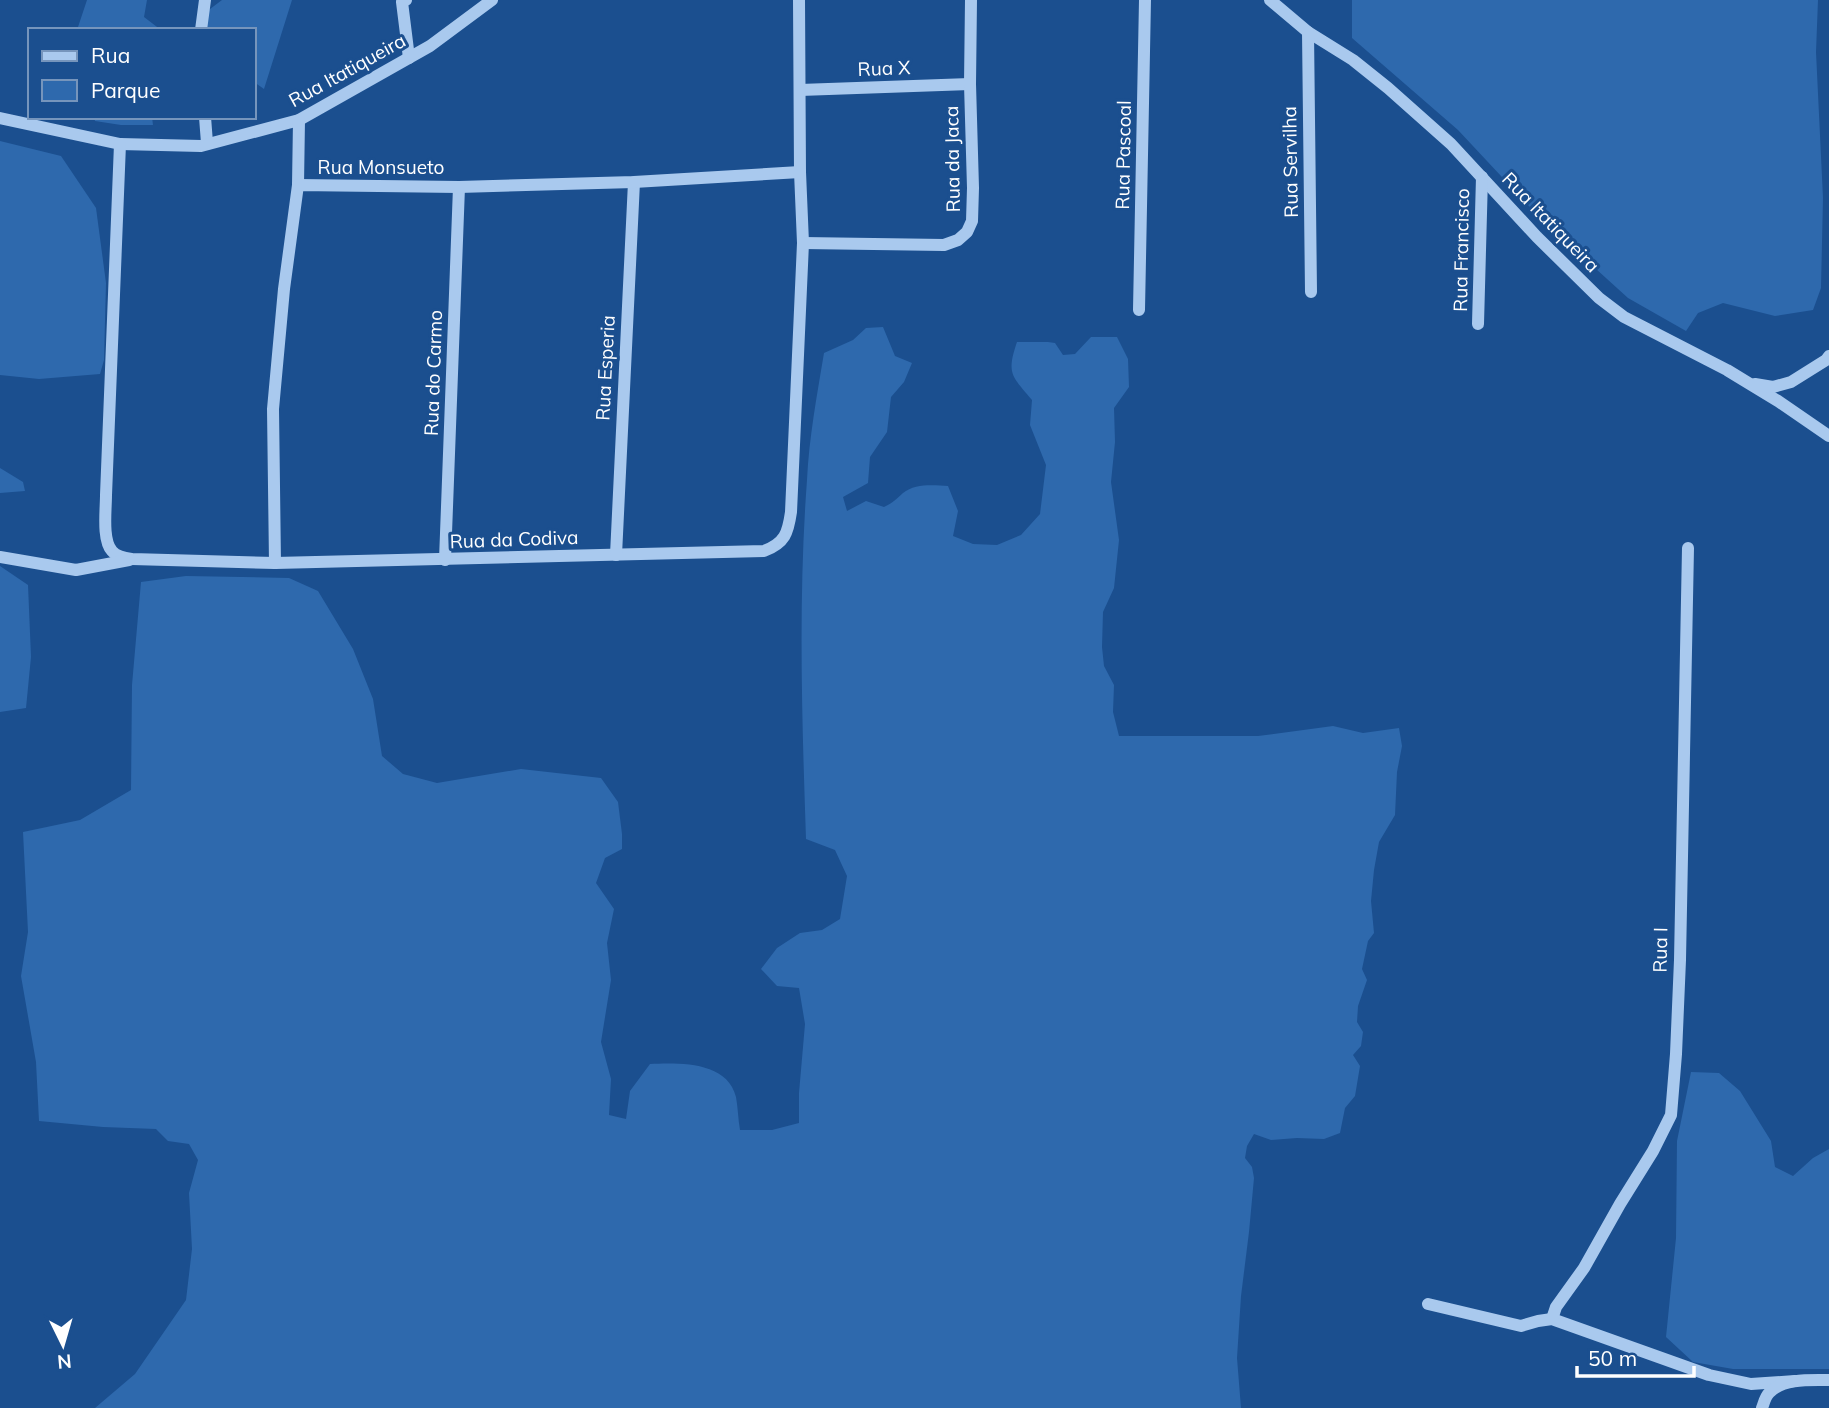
<svg xmlns="http://www.w3.org/2000/svg" width="1829" height="1408" font-family="Mulish,sans-serif">
  <style>
    .green { fill: #2e69ad }
    .lines { fill: none; stroke-linecap: round; stroke-linejoin: round }
    .minor { stroke: #a9c9ee; stroke-width: 12 }
    .labels { text-anchor: middle; dominant-baseline: central; stroke-width: 6; stroke-linejoin: round; paint-order: stroke }
    .street-label { font-size: 19px; fill: #fff; stroke: #1b4f8f }
  </style>
  <rect width="100%" height="100%" fill="#1b4f8f"/>
  <g class="green">
    <path d="M87,0H147L144,17L161,30H77Z"/>
    <path d="M222,0H292L264,89L254,82V30H206V12Z"/>
    <path d="M1352,0H1818L1816,52L1823,198L1821,288L1813,310L1775,316L1723,303L1698,313L1686,331L1628,298L1542,220L1458,130L1352,38Z"/>
    <path d="M94,117H152L153,125H121L95,121Z"/>
    <path d="M0,141L61,156L96,208L106,283L104,360L100,374L39,379L0,375Z"/>
    <path d="M883,327L895,356L912,363L904,382L891,397L887,432L870,457L868,483L843,497L847,511L866,501L884,507C894,502 895,500 903,493C915,483 934,485 948,486L958,511L953,536L973,544L997,545L1021,535L1040,514L1046,465L1030,425L1032,400C1012,376 1006,374 1017,342H1048L1055,343L1063,355L1075,354L1091,337H1117L1128,359L1129,387L1114,408L1115,442L1111,482L1119,540L1114,588L1103,612L1102,647L1104,666L1114,685L1113,712L1119,736H1258L1333,726L1363,733L1399,728L1402,746L1397,772L1395,815L1379,842L1374,870L1371,901L1374,933L1368,941L1362,969L1367,980L1358,1006L1357,1022L1363,1032L1361,1046L1353,1055L1360,1066L1355,1096L1345,1108L1340,1133L1324,1139L1297,1138L1271,1140L1254,1134L1247,1146L1245,1158L1252,1167L1254,1178L1249,1232L1241,1296L1237,1358L1241,1408H95L135,1374L186,1300L192,1249L189,1193L198,1160L189,1144L168,1141L156,1129L103,1127L39,1121L36,1062L21,976L28,932L23,832L80,820L131,790L132,685L141,582L186,576L289,578L318,591L353,649L373,699L382,756L403,774L437,783L521,769L601,778L618,802L622,834V849L605,858L596,883L614,909L607,943L611,980L601,1042L611,1079L609,1115L626,1119L630,1091L650,1064C679,1063 727,1061 736,1097C738,1108 738,1119 740,1130H772L799,1123V1093L805,1024L799,988L777,986L761,969L777,948L800,933L822,930L840,919L847,876L835,850L806,839C802,720 798,600 807,480C809,438 817,395 824,353L853,340L866,328Z"/>
    <path d="M0,468L23,482L25,491L0,493Z"/>
    <path d="M0,566L28,585L31,657L26,708L0,712Z"/>
    <path d="M1691,1072L1719,1073L1740,1091L1771,1141L1775,1167L1793,1176L1813,1158L1829,1149V1369H1733L1693,1362L1666,1337L1676,1238L1677,1141Z"/>
  </g>
  <g class="lines">
    <g class="minor">
      <path d="M406,0L402,2L409,58"/>
      <path d="M1270,0L1308,32L1353,60L1388,88L1451,144L1537,237L1599,298L1624,317L1727,370L1778,401L1829,436"/>
      <path d="M201,30L205,0"/>
      <path d="M1308,32L1311,292"/>
      <path d="M800,90L970,84"/>
      <path d="M205,117L207,143"/>
      <path d="M0,118L120,144L201,146L299,120L430,46L492,0"/>
      <path d="M120,144L106,495C106,510 102,540 112,551C117,557 125,558 132,559L275,563L764,551C785,543 788,533 791,512L803,243L800,172L799,0"/>
      <path d="M298,185L299,120"/>
      <path d="M803,243L944,245L958,240L967,232L972,221L973,188L970,84L971,0"/>
      <path d="M1139,310L1145,0"/>
      <path d="M1478,324L1482,177"/>
      <path d="M1755,384L1773,387L1791,382L1826,360L1829,356"/>
      <path d="M616,555L634,182"/>
      <path d="M0,557L76,570L129,560"/>
      <path d="M445,560L459,187"/>
      <path d="M275,563L273,409L284,289L298,185L459,187L634,182L800,172"/>
      <path d="M1428,1304L1521,1326L1538,1321L1552,1319L1709,1375L1751,1384L1795,1381"/>
      <path d="M1552,1319L1556,1307L1584,1268L1620,1204L1653,1151L1671,1115L1676,1054L1680,960L1688,548"/>
      <path d="M1762,1408C1764,1403 1765,1397 1769,1393C1783,1378 1811,1380 1829,1380"/>
    </g>
  </g>
  <g class="labels">
    <g class="street-label">
      <text transform="translate(884 68) rotate(-2)">Rua X</text>
      <text transform="translate(347 70) rotate(-29)">Rua Itatiqueira</text>
      <text transform="translate(1123 155) rotate(-89)">Rua Pascoal</text>
      <text transform="translate(952 159) rotate(-91)">Rua da Jaca</text>
      <text transform="translate(1290 162) rotate(-91)">Rua Servilha</text>
      <text x="381" y="167">Rua Monsueto</text>
      <text transform="translate(1551 222) rotate(46)">Rua Itatiqueira</text>
      <text transform="translate(1461 250) rotate(-89)">Rua Francisco</text>
      <text transform="translate(605 368) rotate(-87)">Rua Esperia</text>
      <text transform="translate(433 373) rotate(-88)">Rua do Carmo</text>
      <text transform="translate(514 539) rotate(-2)">Rua da Codiva</text>
      <text transform="translate(1660 950) rotate(-89)">Rua I</text>
    </g>
  </g>
  <rect x="28" y="28" width="228" height="91" fill="#1b4f8f" stroke="#7695bc" stroke-width="2"/>
  <rect x="42" y="51" width="35" height="10" fill="#a9c9ee" stroke="#7695bc" stroke-width="2"/>
  <text x="91" y="63" font-size="21" fill="#ffffff">Rua</text>
  <rect x="42" y="80" width="35" height="21" fill="#2e69ad" stroke="#7695bc" stroke-width="2"/>
  <text x="91" y="98" font-size="21" fill="#ffffff">Parque</text>
  <g transform="translate(63 1345) rotate(175)" stroke="#1b4f8f" stroke-width="5" paint-order="stroke">
  <path d="M0-5L12 26L0 18L-12 26Z" fill="#ffffff"/>
  <text y="-10" font-size="19" font-weight="bold" text-anchor="middle" fill="#ffffff">N</text>
  </g>
  <path d="M1577 1366v10h117v-10" fill="none" stroke="#ffffff" stroke-width="3.5"/>
  <text x="1588" y="1366" font-size="21" fill="#ffffff" stroke="#1b4f8f" stroke-width="5" paint-order="stroke">50 m</text>
</svg>
